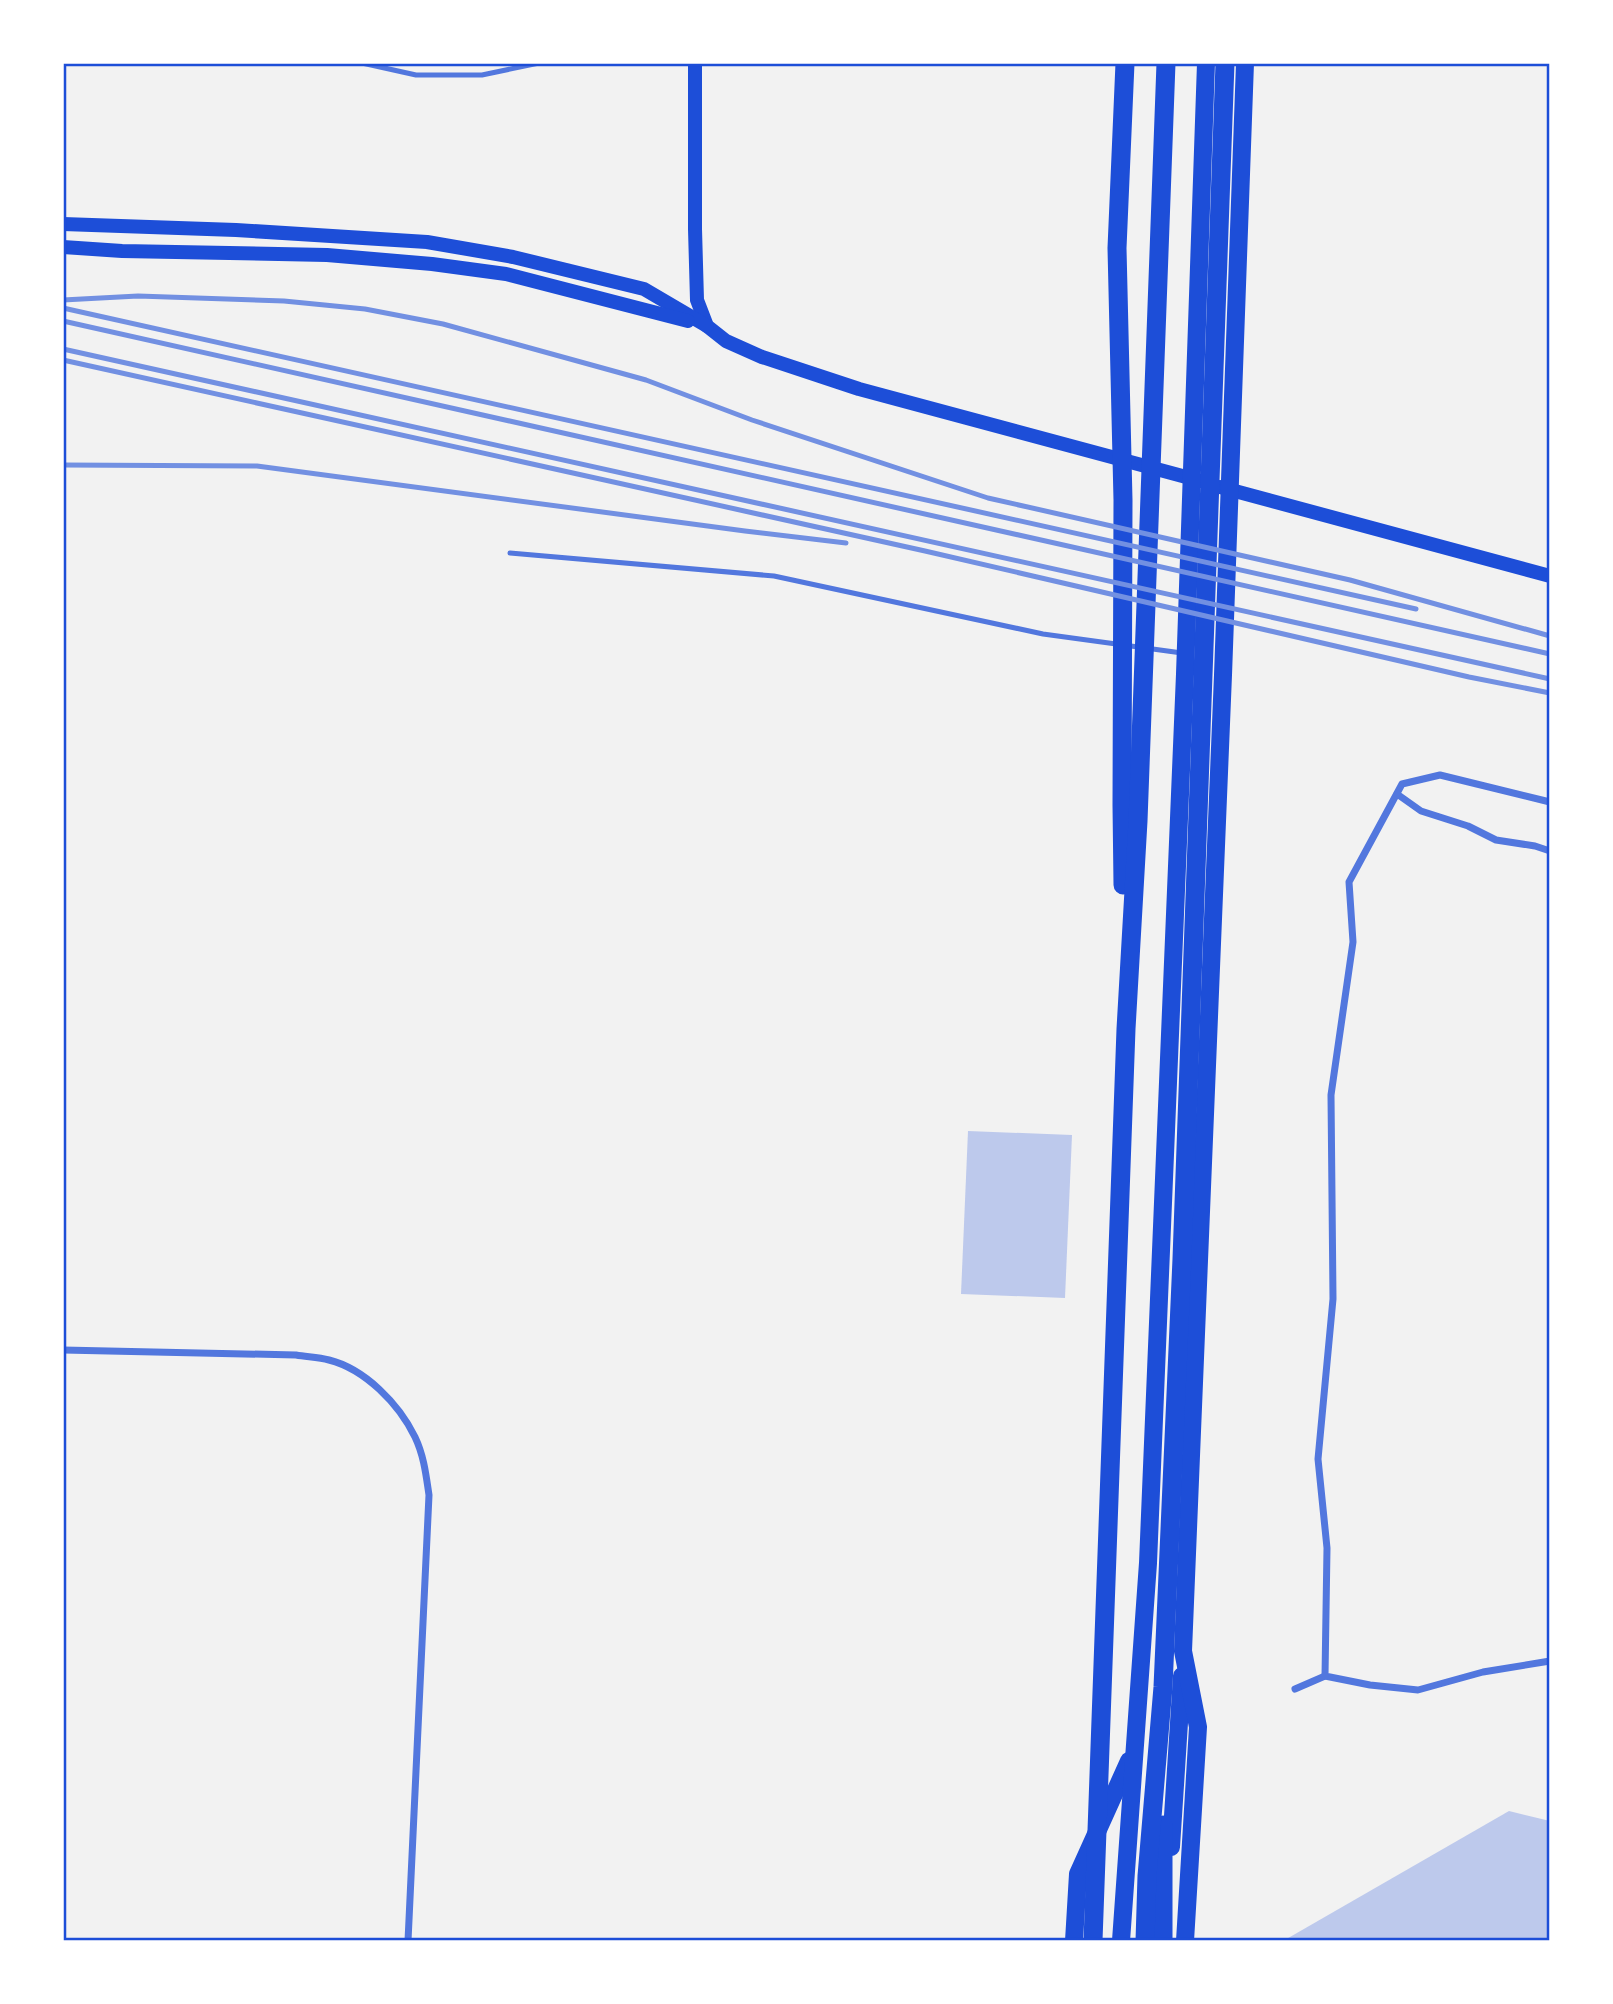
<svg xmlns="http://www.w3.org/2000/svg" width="1613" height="2004" font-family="'Open Sans',sans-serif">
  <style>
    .building { fill: #bdc9ec }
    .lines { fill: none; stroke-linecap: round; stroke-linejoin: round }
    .service { stroke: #5277de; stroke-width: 5 }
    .minor { stroke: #5277de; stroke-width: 7 }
    .secondary { stroke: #1d4ed8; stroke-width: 14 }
    .primary { stroke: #1d4ed8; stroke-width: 18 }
    .trunk { stroke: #1d4ed8; stroke-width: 19 }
    .rail { stroke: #7290e2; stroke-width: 5 }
    .neatline { fill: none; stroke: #1d4ed8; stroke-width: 2.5 }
  </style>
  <rect width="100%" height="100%" fill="#f2f2f2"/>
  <g class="building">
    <path d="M968,1131L1072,1135L1065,1298L961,1294Z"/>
    <path d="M1509,1811L1550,1821V1941H1283Z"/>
  </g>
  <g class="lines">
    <g class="service">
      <path d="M362,63L416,75H482L539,63"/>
      <path d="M510,553L774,576L1043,634L1182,653"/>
    </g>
    <g class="minor">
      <path d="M1397,794L1421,811L1468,826L1496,840L1535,846L1550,851"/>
      <path d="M1550,802L1440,775L1402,784L1349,882L1353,942L1331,1095L1333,1299L1318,1459L1327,1548L1325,1676L1370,1685L1418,1690L1483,1672L1550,1661"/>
      <path d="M63,1350L296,1355C307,1357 318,1357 329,1360C365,1369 399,1404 415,1437C424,1456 426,1475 429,1495L408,1941"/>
      <path d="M1295,1689L1325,1676"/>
    </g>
    <g class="secondary">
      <path d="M695,63V229L697,300L707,326L726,341L762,357L859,389L1201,481"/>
      <path d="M63,224L236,230L427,242L513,257L644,289L707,326"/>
      <path d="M63,247L122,251L327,255L432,264L506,274L688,321"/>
      <path d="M1220,487L1550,576"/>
    </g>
    <g class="primary">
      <path d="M1171,1847L1182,1676"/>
      <path d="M1074,1941L1078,1874L1129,1761"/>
      <path d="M1121,1941L1148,1563L1185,674L1206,63"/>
      <path d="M1185,1941L1198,1727L1183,1651L1223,675L1245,63"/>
    </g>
    <g class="trunk">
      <path d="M1123,885L1122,805L1123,500L1117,248L1125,63"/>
      <path d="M1163,1825V1941"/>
      <path d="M1093,1941L1126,1029L1138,821L1166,63"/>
      <path d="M1145,1941L1147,1876L1163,1687L1182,1259L1225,63"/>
    </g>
    <g class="rail">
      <path d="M63,300L138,296L284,301L365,309L443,324L646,380L752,420L988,498L1350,580L1550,636"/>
      <path d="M63,308L1416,609"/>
      <path d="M63,321L1550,654"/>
      <path d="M63,349L1550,679"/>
      <path d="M63,360L925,551L1469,677L1550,693"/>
      <path d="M63,465L257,466L745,531L846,543"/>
    </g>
  </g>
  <rect width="1613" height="2004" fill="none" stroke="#ffffff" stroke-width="130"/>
  <rect x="65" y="65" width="1483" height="1874" class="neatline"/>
</svg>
